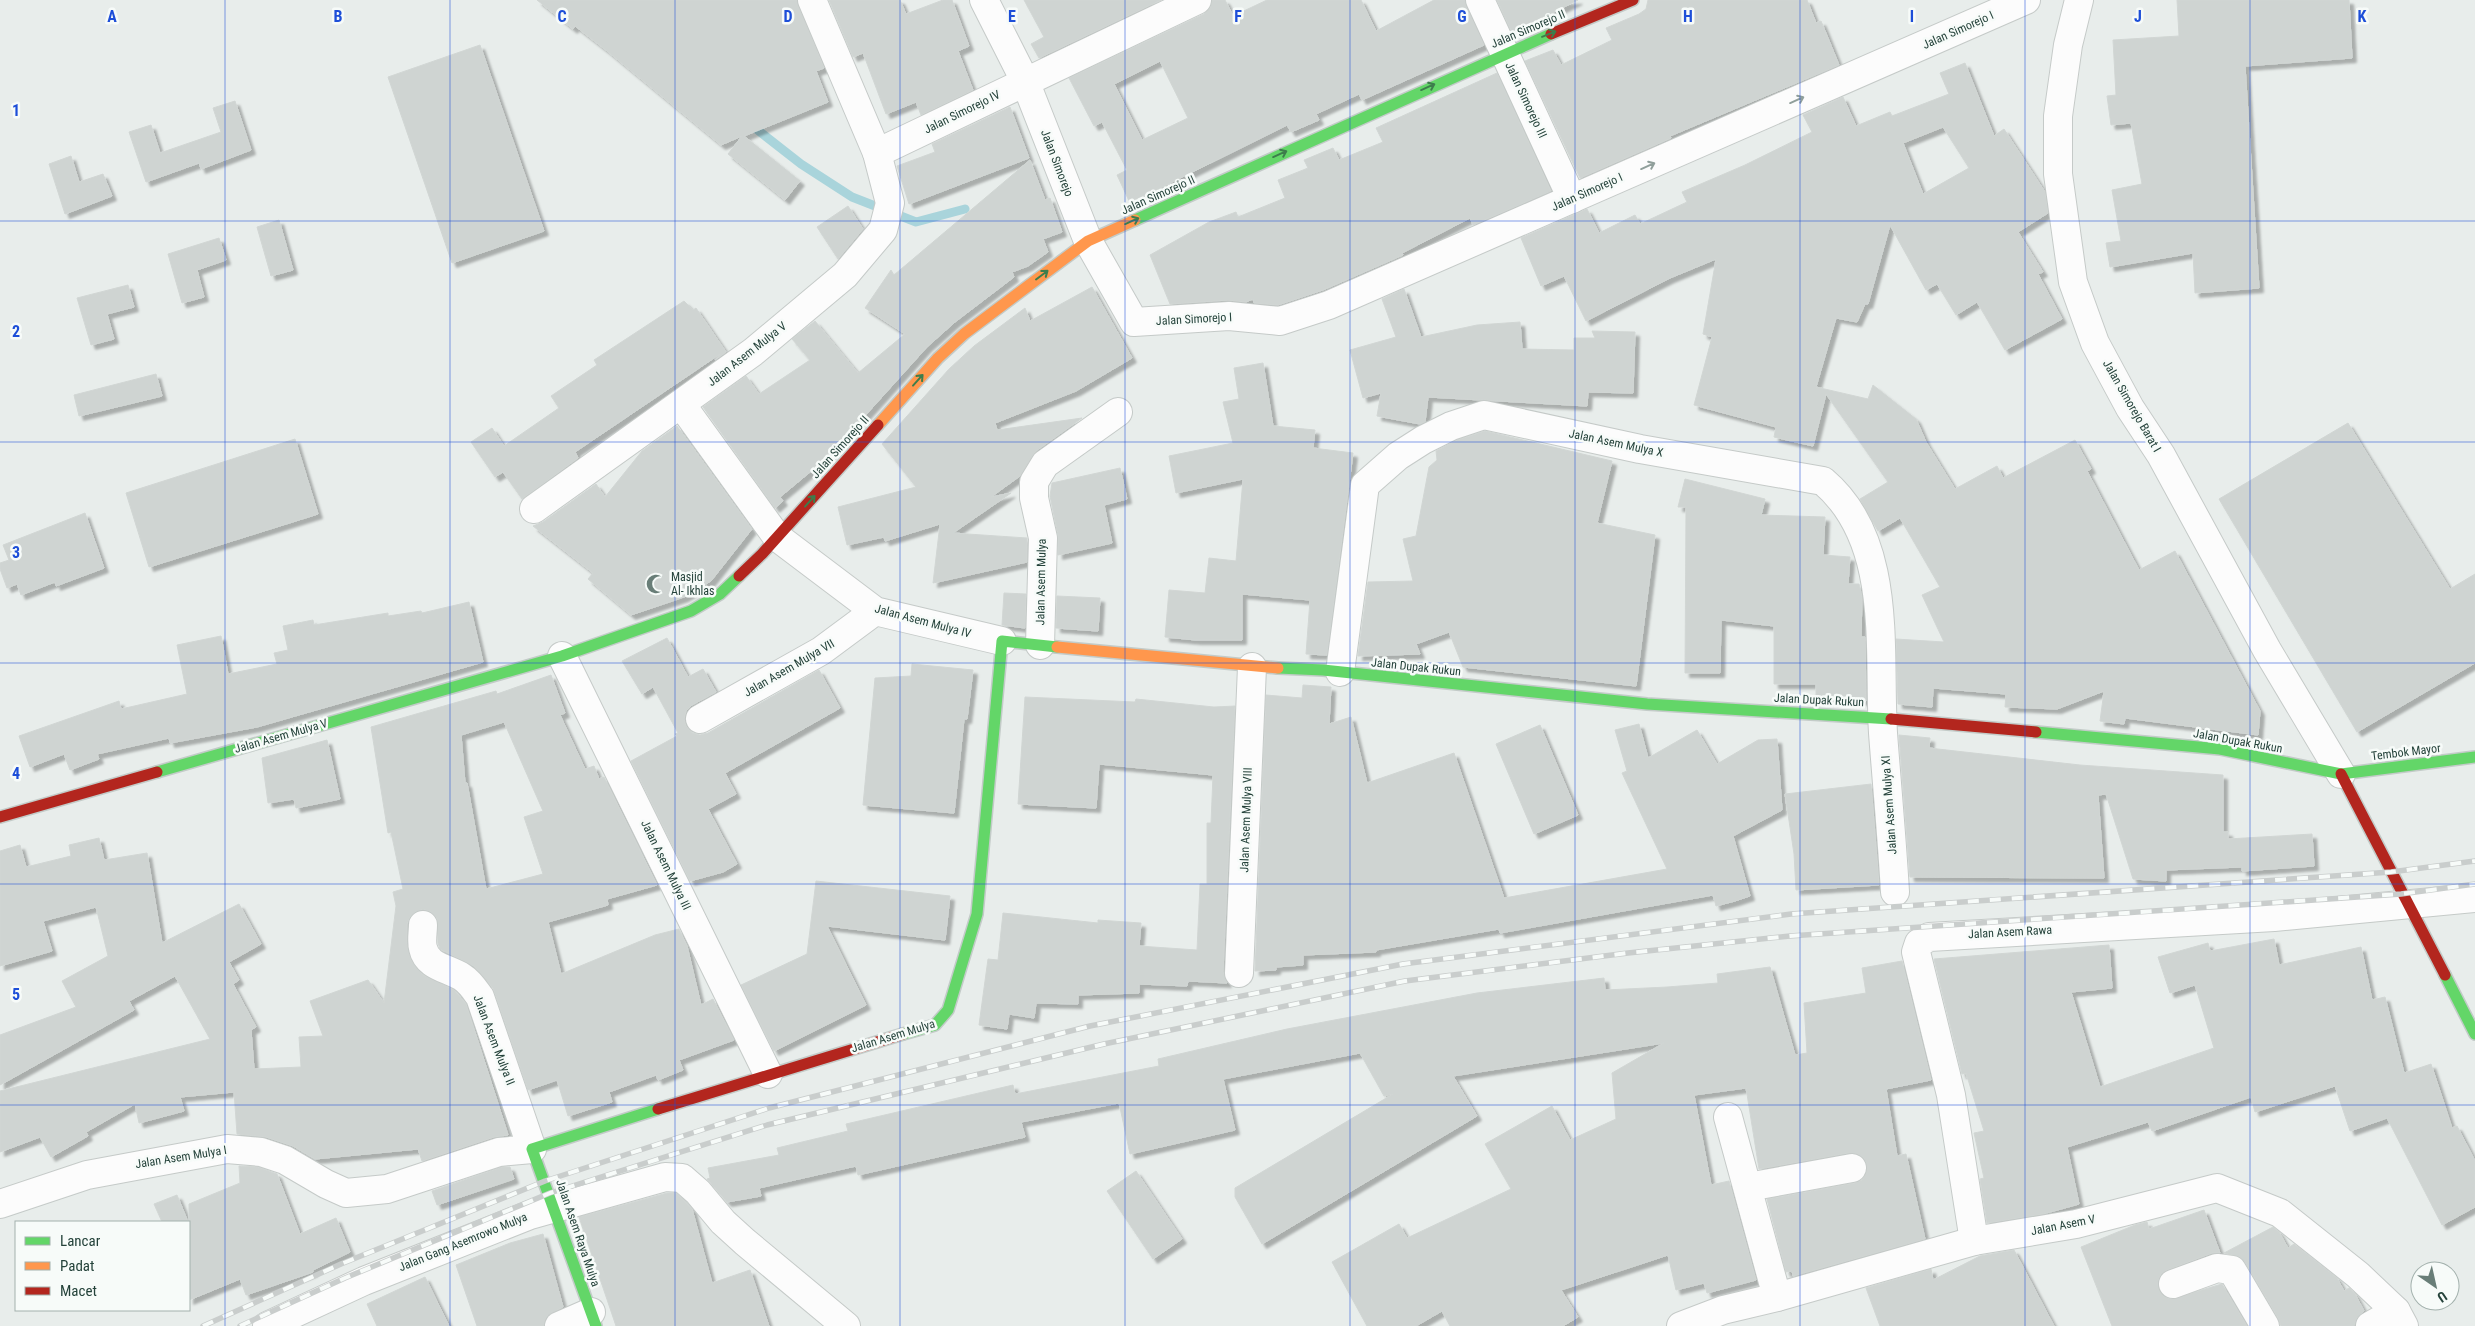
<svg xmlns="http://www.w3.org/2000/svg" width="2475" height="1326" font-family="'Roboto Condensed',sans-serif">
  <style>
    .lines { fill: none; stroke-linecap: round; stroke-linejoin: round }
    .stream { stroke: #a9d4db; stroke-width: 9 }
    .building { fill: #cfd4d2; stroke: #d1d6d4; fill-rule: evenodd; filter: url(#shadow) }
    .street-casing { stroke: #c5cac8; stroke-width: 30 }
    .fast-casing { stroke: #c3cbc8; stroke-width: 14 }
    .slow-casing { stroke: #c3cbc8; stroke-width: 14 }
    .jam-casing { stroke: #c3cbc8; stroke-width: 14 }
    .street { stroke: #fcfcfc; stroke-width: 28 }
    .fast { stroke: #63d668; stroke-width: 11 }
    .slow { stroke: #ff974d; stroke-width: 11 }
    .jam { stroke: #b3261e; stroke-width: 11 }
    .rail-casing { stroke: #c9cdcc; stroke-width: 5.5 }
    .rail { stroke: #f7fbf9; stroke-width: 4; stroke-dasharray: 11; stroke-linecap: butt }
    .oneway { stroke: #3d7d4c }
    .oneway2 { stroke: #909f9b }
    .grid { fill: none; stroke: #1d4ed8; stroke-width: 1; stroke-opacity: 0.55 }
    .labels { text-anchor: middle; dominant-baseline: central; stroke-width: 5; stroke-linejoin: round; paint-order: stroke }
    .street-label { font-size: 12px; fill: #24423a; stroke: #f7fbf9 }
    .poi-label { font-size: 12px; fill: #24423a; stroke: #f7fbf9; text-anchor: start }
    .grid-label { font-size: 16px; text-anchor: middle; font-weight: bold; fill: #1d4ed8; stroke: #f7fbf9; stroke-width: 5; stroke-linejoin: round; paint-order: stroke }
  </style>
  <defs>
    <filter id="shadow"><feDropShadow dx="4.5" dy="4.5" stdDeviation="1" flood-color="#0004"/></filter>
  </defs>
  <rect width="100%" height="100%" fill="#e8edeb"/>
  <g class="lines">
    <path class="stream" d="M750,124L801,164L852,197L916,222L965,209"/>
  </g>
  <g class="building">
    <path d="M537,0H797L824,68L816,71L828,102L744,136L800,181L785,200L728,154L742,136L721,145L606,50L575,26L573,29Z"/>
    <path d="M829,0H900L906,14L943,0H952L969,46L958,51L973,90L921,115L916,102L886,114L863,53L853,57Z"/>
    <path d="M1024,0H1161L1039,58L1031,44L1044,37Z"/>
    <path d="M1212,0H1225L1233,16L1267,0H1361L1376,31L1434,0H1465L1484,45L1362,100L1359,94L1316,114L1319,120L1291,132L1287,125L1130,203L1117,175L1127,170L1102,122L1094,126L1069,78L1204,14L1210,8ZM1160,61L1188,118L1142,140L1114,84Z"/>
    <path d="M1497,0H1578L1538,20L1539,22L1512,33Z"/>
    <path d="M1648,0H1807L1816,23L1821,21L1839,65L1670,136L1671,138L1580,178L1525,61L1553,50L1561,65L1612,40L1606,28L1639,14L1646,9Z"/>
    <path d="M2177,0H2349L2352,58L2245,66L2259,288L2195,293L2193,253L2110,267L2106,243L2121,241L2112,190L2142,184L2131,123L2111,125L2107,96L2116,95L2113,40L2179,36Z"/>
    <path d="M480,45L544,231L452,263L388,77Z"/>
    <path d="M1965,63L1994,136L2004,129L2045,192L2048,213L2018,232L2043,272L2038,274L2062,319L2005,350L1977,302L1956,315L1937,284L1926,290L1890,225L1868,304H1865L1857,322L1836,318L1816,387L1868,399L1873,385L1916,419L1926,442L1955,489L1997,466L2003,478L2075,440L2091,469L2087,471L2139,570L2175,551L2260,711L2258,735L2125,718L2124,724L2100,721L2104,691L2057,709L2005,707L2006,694L1933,688L1932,707L1898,704L1896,639L1944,642L1922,595L1940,587L1900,518L1878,531L1860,499L1888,482L1826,394L1813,446L1774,437L1776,427L1694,405L1712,337L1703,334L1716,259L1670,278L1586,321L1564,276L1541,286L1521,238L1587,209L1599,233L1635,215L1640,224L1687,202L1682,192L1745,165L1812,132L1803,115L1843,97L1856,126L1890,112L1892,116L1949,94L1940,73ZM1943,127L1969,168L1923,194L1903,143Z"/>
    <path d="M1497,73L1551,191L1473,225L1470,218L1402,253L1403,255L1323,290L1278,305L1254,303L1253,299L1246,302L1228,300L1170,304L1150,255L1209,222L1236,212L1238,217L1285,198L1278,180L1308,168L1304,160L1333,148L1339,160L1383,142L1376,128Z"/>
    <path d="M235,101L251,150L201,169L199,163L146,182L129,132L151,125L160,153L221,132L213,108Z"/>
    <path d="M1010,107L1029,158L909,204L897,166L935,152L932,144Z"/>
    <path d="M71,156L79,182L103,174L112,196L65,214L49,164Z"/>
    <path d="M1030,160L1045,200L1050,198L1062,232L1043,239L1048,252L1028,266L1012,272L1014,277L955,322L927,347L827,458L780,497L783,501L775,508L703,407L746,376L759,394L810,360L792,339L815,321L858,373L905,334L865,308L891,270L894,275Z"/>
    <path d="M848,206L863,229L838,259L817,227Z"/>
    <path d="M279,220L293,270L271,276L257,227Z"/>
    <path d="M219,238L226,260L197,270L204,297L182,303L168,254Z"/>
    <path d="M128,285L134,307L107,314L114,339L91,345L77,298Z"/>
    <path d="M1092,287L1132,358L1076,391L995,423L997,430L1082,418L1036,451L1020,476L991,497L1011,493L953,533L1027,538V562L933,583L940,524L885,541L884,537L847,545L838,507L916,487L882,444L949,369L974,346L1025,308L1030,321Z"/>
    <path d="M1404,289L1421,337L1477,325L1520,322L1522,349L1574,350V338H1595L1592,331L1635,332L1633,393L1588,392L1587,406L1428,397L1425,422L1420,424L1377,416L1381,393L1363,398L1350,350L1396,337L1382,299Z"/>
    <path d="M684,301L693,310L696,308L726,352L715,360L720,354L575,452L578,458L522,499L503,472L495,477L471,442L492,428L504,446L559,408L551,396L597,365L594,360Z"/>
    <path d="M1263,363L1273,426L1315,430L1313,448L1353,453L1327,655L1306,654L1310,600L1242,594V640H1196L1165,637L1169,590L1205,593L1209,558L1236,561L1243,479L1176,493L1169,456L1233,443L1223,402L1239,399L1234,368Z"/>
    <path d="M156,374L162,396L79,416L74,395Z"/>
    <path d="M2348,423L2450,589L2475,574V663L2357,732L2219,499Z"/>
    <path d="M677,426L751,528L750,529H752L711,581L684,597L631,615L588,579L593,573L533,526L543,522L596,484L605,497L642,451Z"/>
    <path d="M1485,431L1612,461L1597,523L1655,535L1636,686L1463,667L1449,632L1416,644L1420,654L1358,656L1368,582L1413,581L1403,539L1416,536L1429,467L1437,460L1436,451L1457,440Z"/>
    <path d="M295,439L318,514L149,567L126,493Z"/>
    <path d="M1120,468L1127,499L1104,505L1112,543L1058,555V535L1050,496L1052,483Z"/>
    <path d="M1685,479L1765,499L1761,515L1825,517L1823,555L1850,557L1848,584H1859L1862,597L1861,637H1865L1866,701L1816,698V684H1774V626L1721,620L1720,673H1685L1686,507H1678Z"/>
    <path d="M85,513L104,568L56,586L55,582L21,595L17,584L7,588L0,569V563L9,560L3,545Z"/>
    <path d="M1004,593L1026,594L1025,628L1002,625Z"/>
    <path d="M1057,596L1100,598L1098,631L1056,628Z"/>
    <path d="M469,602L483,662L257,727L170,743L169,738L97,754L99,759L70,770L64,754L30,767L19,736L119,701L121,709L187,694L177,645L221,636L228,674L277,664L274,653L288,650L283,626L313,620L314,625L388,613V616L421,611L422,613Z"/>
    <path d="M667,638L688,677L703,669L716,692L692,705L686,711L684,719L686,726L692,733L700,735L708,733L819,670L840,708L725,773L736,794L708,809L737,864L723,872L690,881L631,761L677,736L675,734L678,733L653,687L642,694L622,661Z"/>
    <path d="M912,664L973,670L967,719H964L954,813L863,805L875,678L911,676Z"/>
    <path d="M551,675L565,713L560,715L585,769L594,766L599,779L604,777L657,885L607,899L608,905L548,922L561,974L655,935L679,929L687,946L701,1005L713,999L734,1040L679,1060L683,1070L658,1080L656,1075L609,1092L612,1102L568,1116L557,1080L528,1090L493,988L474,966L440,949L438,943L437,918L431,912L423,909L415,912L410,917L407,924V944L411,960L423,975L454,990L466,1004L508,1135L494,1137L422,1161L418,1149L315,1159L293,1146L266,1137L237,1134L234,1092L180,1097L184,1111L139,1123L135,1104L86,1132L88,1136L51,1157L40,1137L0,1152V1091L210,1039L175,976L129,1001L134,1010L0,1085V1035L76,1007L62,981L108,956L96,907L43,921L52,951L0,966V851L20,845L26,867L71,856L69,845L99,838L104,860L147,853L162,943L239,904L261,944L229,962L239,980L233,984L256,1027L251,1030L254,1069L301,1067L299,1037L323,1036L310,1001L368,980L384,1003L396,906L393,892L403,889L391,832L388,833L371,727L496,691L497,694ZM504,722L543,811L524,817L543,874L486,889L467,783H465L461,735Z"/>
    <path d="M1303,685L1331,687L1329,724L1351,717L1367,783L1454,753L1504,898L1667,869L1622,773L1627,771L1615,730L1639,724L1648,758L1697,730L1717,764L1758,740L1777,739L1782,810L1733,836L1750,896L1735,901L1716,906L1713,895L1500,933L1499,929L1376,950V952L1303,955V965L1276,967V970L1255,971L1266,695L1302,698Z"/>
    <path d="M1025,697L1135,702L1136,699L1214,707L1235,706L1223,972L1227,983L1188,981L1187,986L1139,984V993L1078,995V1004L1036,1003L1034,1018L1009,1014L1007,1029L979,1025L988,959L998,960L1003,913L1098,923V920L1141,923L1139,946L1197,950L1200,884H1207V823H1211L1213,775L1099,764L1096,808L1018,804Z"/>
    <path d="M1540,725L1578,815L1534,834L1496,744Z"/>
    <path d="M1899,735L1930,738L1929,748L2080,765L2223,775V832H2228V839L2312,834L2314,866L2242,871V867L2166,870V881L2133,879L2106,794L2098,795L2104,878L1910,877Z"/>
    <path d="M327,740L340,799L296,808L294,799L268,803L262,758Z"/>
    <path d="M1871,784L1879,885L1796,890L1794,854L1785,794Z"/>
    <path d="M816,881L950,896L945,940L827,926L866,1005L774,1051L741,985L807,954Z"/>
    <path d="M2274,939L2279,965L2361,947L2372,1000L2385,997L2404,1073L2431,1064L2452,1128L2457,1126L2475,1161V1207L2442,1225L2387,1118L2350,1131L2335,1086L2255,1112L2251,1097L2152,1131L2148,1122L2067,1147L2079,1204L2043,1214L1987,1223L1980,1179L1984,1178L1974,1133L1984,1131L1966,1073L1962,1074L1934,959L2109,945L2112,988L2071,992L2100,1087L2214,1048L2195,985L2170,993L2158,957L2208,943L2210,951Z"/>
    <path d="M1902,961L1931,1080L1886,1089L1897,1156L1906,1154L1925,1239L1793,1276L1792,1271L1786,1272L1767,1199L1855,1183L1862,1180L1866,1174L1867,1166L1864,1158L1858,1154L1849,1153L1759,1169L1746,1088L1694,1095L1711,1185L1729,1181L1756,1280L1707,1293L1704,1283L1676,1290L1668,1255L1561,1290L1578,1317L1563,1326H1450L1442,1311L1416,1326H1367L1332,1262L1399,1224L1407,1238L1511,1189L1485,1144L1552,1106L1570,1140L1616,1119L1612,1073L1664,1043L1453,1076L1477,1116L1262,1244L1235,1197V1188L1393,1094L1384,1096L1360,1053L1223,1079L1235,1130L1130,1154L1119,1103L1021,1122L1025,1137L858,1175L856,1166L759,1188L761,1196L727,1202L707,1179L710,1178L708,1168L779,1155L777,1148L848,1131L846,1124L1013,1085L1015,1094L1159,1066L1158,1059L1287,1029L1477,993L1604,978L1605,990L1667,987L1718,983L1717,974L1770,967L1795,1055L1807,1053L1804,1003L1866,993L1862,968Z"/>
    <path d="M239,1166L258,1167L277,1174L300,1234L336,1218L350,1252L313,1270V1272L246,1295L240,1279L189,1300V1204L240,1183Z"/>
    <path d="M502,1167H510L514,1179L437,1205L432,1191Z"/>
    <path d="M1136,1171L1182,1239L1153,1259L1107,1191Z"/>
    <path d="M667,1193H676L692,1209L712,1283L750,1270L769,1326H616L579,1217Z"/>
    <path d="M177,1195L188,1222H162L154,1204Z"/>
    <path d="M2204,1210L2220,1253H2212L2167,1270L2161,1274L2158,1281L2159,1290L2163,1296L2171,1299L2222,1284L2247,1326H2112L2081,1247L2135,1225L2147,1222L2149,1229Z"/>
    <path d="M2273,1227L2279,1232L2288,1248L2294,1244L2337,1278L2344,1291L2349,1288L2355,1294L2364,1311L2357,1318L2354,1326H2281L2278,1318L2245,1262L2240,1257L2224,1253Z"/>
    <path d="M543,1234L563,1307L547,1316L544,1326H477L456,1265L510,1243Z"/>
    <path d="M2014,1250L2054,1326H1880L1866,1288L1931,1269L1933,1280L1980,1256Z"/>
    <path d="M425,1277L449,1326H377L367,1304Z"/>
  </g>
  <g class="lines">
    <defs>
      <g id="street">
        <path d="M812,0L877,153L1197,0"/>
        <path d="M984,0L1025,81L1088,241L1134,322L1229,316L1280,321L1329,305L2026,0"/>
        <path d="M1480,0L1572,199"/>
        <path d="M2079,0L2068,45L2058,116V174L2073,282L2095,343L2130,408L2161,455L2267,650L2341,774"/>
        <path d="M681,404L777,537L875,611L1002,641"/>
        <path d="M534,509L753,352L845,275L883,230L890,203L877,153"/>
        <path d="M1040,645L1043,538L1034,498V482L1045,464L1118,412"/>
        <path d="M562,656L768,1074"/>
        <path d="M1340,672L1365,485L1398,456L1423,440L1451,426L1484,415L1640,449L1823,481C1894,541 1878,650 1883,733C1887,786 1892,839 1895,892"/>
        <path d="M700,719L821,651L875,611"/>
        <path d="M1239,973L1252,667"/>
        <path d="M1728,1117L1777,1297"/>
        <path d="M1748,1187L1852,1168"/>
        <path d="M0,1204L87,1175L227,1149L261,1152L285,1160L326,1184L346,1193L387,1189L499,1152L532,1149L480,997C475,990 470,982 462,977C448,968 427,967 423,948C421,941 423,932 423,925"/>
        <path d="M1974,1241L1951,1095L1916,952L1919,943L1929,937L2274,917L2475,898"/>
        <path d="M2173,1284L2217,1268L2232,1270L2265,1326"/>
        <path d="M267,1326L364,1281L530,1215L665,1177L682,1178L698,1192L723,1222L745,1242L846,1326"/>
        <path d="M559,1326L591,1312"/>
        <path d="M1681,1326L1723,1310L1777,1297L1974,1241L2076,1224L2217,1188L2280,1213L2358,1275L2396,1311L2404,1326"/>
        <path d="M2370,1326L2396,1311"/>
      </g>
      <g id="fast">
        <path d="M1135,220L1551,34"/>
        <path d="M1278,668L1323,670L1647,704L1891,719"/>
        <path d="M2036,732L2220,749L2341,774L2475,757"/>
        <path d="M157,772L562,656L691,611L720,594L739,576"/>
        <path d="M2445,975L2475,1034"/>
        <path d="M903,1034L935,1025L948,1010L977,914L1002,641L1057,647"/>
        <path d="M596,1326L532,1149L658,1109"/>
      </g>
      <g id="slow">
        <path d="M878,425L938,358L964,334L1088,241L1135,220"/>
        <path d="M1057,647L1278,668"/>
      </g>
      <g id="jam">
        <path d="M1551,34L1633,0"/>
        <path d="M739,576L762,554L878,425"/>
        <path d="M1891,719L2036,732"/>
        <path d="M2341,774L2445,975"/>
        <path d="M0,817L157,772"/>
        <path d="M658,1109L903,1034"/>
      </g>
    </defs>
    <use href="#street" class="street-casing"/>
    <use href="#fast" class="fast-casing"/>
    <use href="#slow" class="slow-casing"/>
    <use href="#jam" class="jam-casing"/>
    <use href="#street" class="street"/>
    <use href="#fast" class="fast"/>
    <use href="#slow" class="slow"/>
    <use href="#jam" class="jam"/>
    <defs>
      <g id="rail">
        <path d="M203,1326L341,1264L545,1181L769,1108L1090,1026L1403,964L1791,914L2391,872L2475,861"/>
        <path d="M240,1326L345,1278L550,1193L767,1125L1104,1044L1405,981L1628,953L1790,936L2401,894L2475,884"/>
      </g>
    </defs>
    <use href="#rail" class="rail-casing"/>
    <use href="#rail" class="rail"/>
  </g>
  <defs><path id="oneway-shaft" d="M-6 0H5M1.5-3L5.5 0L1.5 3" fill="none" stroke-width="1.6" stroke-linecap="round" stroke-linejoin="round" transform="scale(1.25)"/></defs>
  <g class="oneway">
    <use href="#oneway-shaft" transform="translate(1549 34) rotate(-22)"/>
    <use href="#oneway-shaft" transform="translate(1428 87) rotate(-24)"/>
    <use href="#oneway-shaft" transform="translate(1280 154) rotate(-24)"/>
    <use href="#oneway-shaft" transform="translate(1132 221) rotate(-24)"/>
    <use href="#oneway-shaft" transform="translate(1042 275) rotate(-37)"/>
    <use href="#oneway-shaft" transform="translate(918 380) rotate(-48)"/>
    <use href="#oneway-shaft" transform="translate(810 501) rotate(-48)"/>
  </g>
  <g class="oneway2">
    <use href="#oneway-shaft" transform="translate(1797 100) rotate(-24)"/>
    <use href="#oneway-shaft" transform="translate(1648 166) rotate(-24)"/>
  </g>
  <path class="grid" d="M225,0V1326M450,0V1326M675,0V1326M900,0V1326M1125,0V1326M1350,0V1326M1575,0V1326M1800,0V1326M2025,0V1326M2250,0V1326M0,221H2475M0,442H2475M0,663H2475M0,884H2475M0,1105H2475"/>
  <defs>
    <symbol id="mosque-bare" viewBox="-9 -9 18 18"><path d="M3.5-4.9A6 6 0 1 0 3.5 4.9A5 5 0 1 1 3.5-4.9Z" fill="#697e78" stroke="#f7fbf9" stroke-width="2.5" paint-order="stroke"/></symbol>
  </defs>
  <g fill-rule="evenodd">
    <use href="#mosque-bare" x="642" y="570" width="28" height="28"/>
  </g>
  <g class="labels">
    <g class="street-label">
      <text transform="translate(1528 29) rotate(-23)">Jalan Simorejo II</text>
      <text transform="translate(1958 30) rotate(-24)">Jalan Simorejo I</text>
      <text transform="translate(1526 100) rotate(65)">Jalan Simorejo III</text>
      <text transform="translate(962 112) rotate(-26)">Jalan Simorejo IV</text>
      <text transform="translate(1057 163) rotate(69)">Jalan Simorejo</text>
      <text transform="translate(1587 192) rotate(-24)">Jalan Simorejo I</text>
      <text transform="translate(1158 195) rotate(-24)">Jalan Simorejo II</text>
      <text transform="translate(1194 319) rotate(-3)">Jalan Simorejo I</text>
      <text transform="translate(747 354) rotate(-38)">Jalan Asem Mulya V</text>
      <text transform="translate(2132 406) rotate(60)">Jalan Simorejo Barat I</text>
      <text transform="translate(1616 443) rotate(12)">Jalan Asem Mulya X</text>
      <text transform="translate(840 447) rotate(-48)">Jalan Simorejo II</text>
      <text transform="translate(1041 582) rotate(-89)">Jalan Asem Mulya</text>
      <text transform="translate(923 621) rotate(15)">Jalan Asem Mulya IV</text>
      <text transform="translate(1416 667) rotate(6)">Jalan Dupak Rukun</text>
      <text transform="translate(789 668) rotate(-30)">Jalan Asem Mulya VII</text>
      <text transform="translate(1819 700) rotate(3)">Jalan Dupak Rukun</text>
      <text transform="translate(281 736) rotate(-16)">Jalan Asem Mulya V</text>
      <text transform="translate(2238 741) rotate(10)">Jalan Dupak Rukun</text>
      <text transform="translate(2406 752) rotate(-7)">Tembok Mayor</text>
      <text transform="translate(1889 805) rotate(-94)">Jalan Asem Mulya XI</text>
      <text transform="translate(1246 820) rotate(-88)">Jalan Asem Mulya VIII</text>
      <text transform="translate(666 865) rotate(64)">Jalan Asem Mulya III</text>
      <text transform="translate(2010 932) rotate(-3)">Jalan Asem Rawa</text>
      <text transform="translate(893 1036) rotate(-17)">Jalan Asem Mulya</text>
      <text transform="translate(494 1040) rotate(69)">Jalan Asem Mulya II</text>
      <text transform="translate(181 1157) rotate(-9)">Jalan Asem Mulya I</text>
      <text transform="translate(2063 1225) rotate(-11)">Jalan Asem V</text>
      <text transform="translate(578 1233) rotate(71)">Jalan Asem Raya Mulya</text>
      <text transform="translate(463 1242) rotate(-22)">Jalan Gang Asemrowo Mulya</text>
    </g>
    <g class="poi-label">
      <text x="671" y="577">Masjid<tspan x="671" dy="14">Al- Ikhlas</tspan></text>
    </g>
  </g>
  <g class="grid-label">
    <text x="112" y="22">A</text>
    <text x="338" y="22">B</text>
    <text x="562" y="22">C</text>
    <text x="788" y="22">D</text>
    <text x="1012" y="22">E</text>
    <text x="1238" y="22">F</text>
    <text x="1462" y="22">G</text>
    <text x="1688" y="22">H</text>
    <text x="1912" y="22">I</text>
    <text x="2138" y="22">J</text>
    <text x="2362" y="22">K</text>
    <text x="16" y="116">1</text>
    <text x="16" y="337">2</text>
    <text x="16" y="558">3</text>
    <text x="16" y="779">4</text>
    <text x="16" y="1000">5</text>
  </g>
  <rect x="15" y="1221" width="175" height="90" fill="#f7fbf9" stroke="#a3b1ad"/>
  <rect x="25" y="1237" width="25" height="8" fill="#63d668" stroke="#a3b1ad"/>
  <text x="60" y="1246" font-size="15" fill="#24423a">Lancar</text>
  <rect x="25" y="1262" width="25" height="8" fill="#ff974d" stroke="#a3b1ad"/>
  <text x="60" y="1271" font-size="15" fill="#24423a">Padat</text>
  <rect x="25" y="1287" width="25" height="8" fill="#b3261e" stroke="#a3b1ad"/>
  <text x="60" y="1296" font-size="15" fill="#24423a">Macet</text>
  <g transform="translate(2435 1286) rotate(146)"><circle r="24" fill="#f7fbf9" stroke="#a3b1ad"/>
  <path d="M0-4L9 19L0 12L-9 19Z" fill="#697e78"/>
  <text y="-8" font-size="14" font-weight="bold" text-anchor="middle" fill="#24423a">U</text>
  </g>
</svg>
